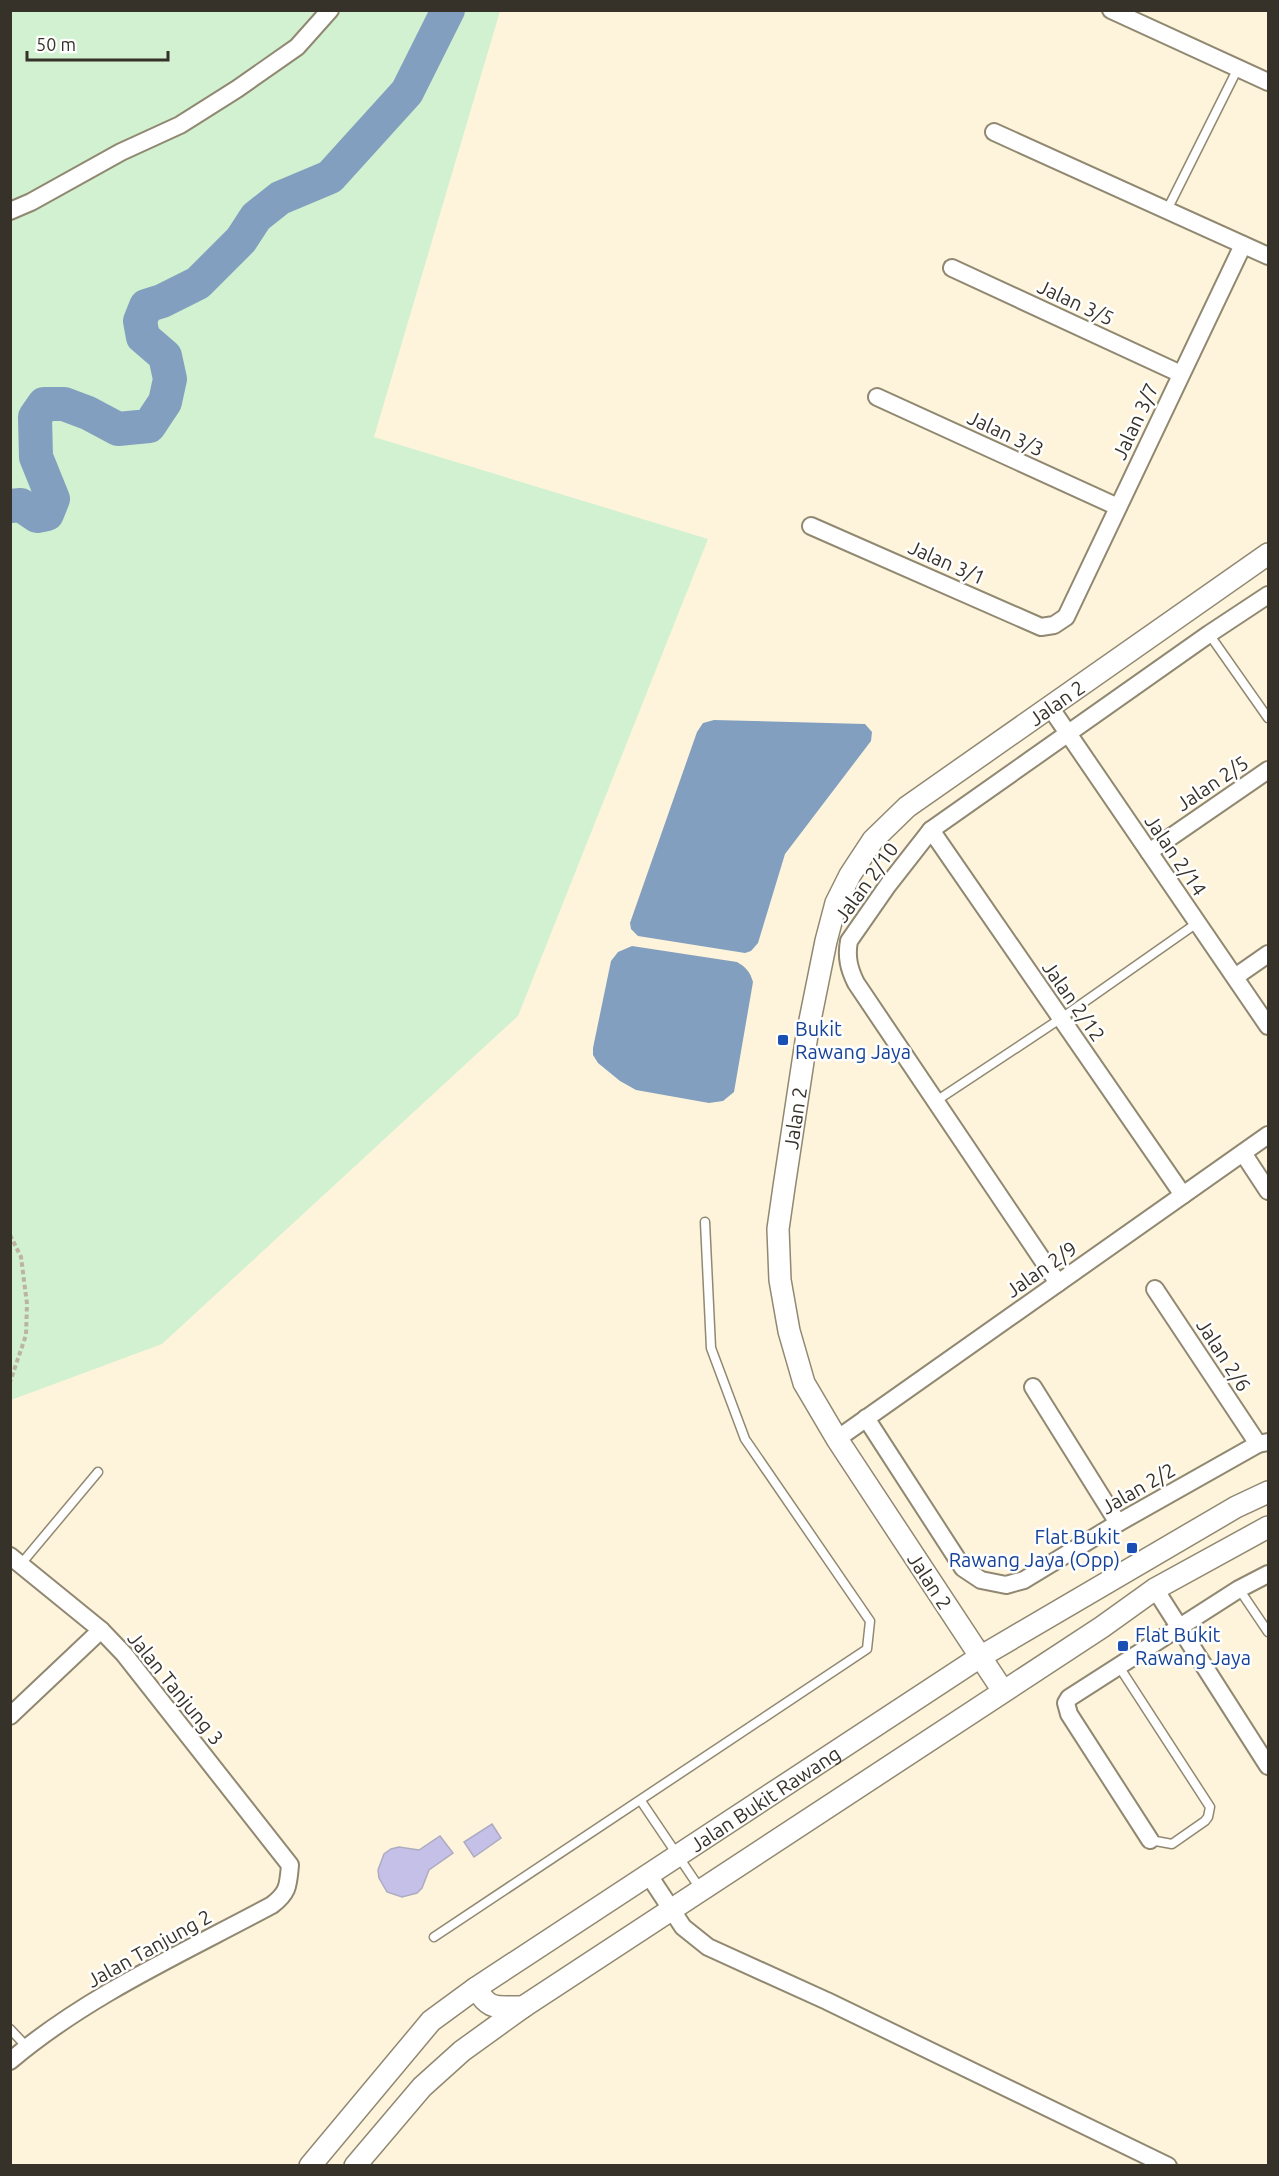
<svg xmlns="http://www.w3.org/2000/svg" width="1279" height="2176" font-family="Ubuntu,sans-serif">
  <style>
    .green { fill: #d1f1d1 }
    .water { fill: #829fbf }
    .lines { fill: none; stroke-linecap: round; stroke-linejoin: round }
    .river { stroke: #829fbf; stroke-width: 34 }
    .building { fill: #c5c0e8; stroke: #adabc2; stroke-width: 1.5 }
    .service-casing { stroke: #918872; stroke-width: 11 }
    .minor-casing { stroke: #918872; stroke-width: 20 }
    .tertiary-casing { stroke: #918872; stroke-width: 24 }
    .path { stroke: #bcb4a0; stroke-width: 4; stroke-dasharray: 4.5 3; stroke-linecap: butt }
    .service { stroke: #fff; stroke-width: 8 }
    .minor { stroke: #fff; stroke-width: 16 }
    .tertiary { stroke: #fff; stroke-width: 21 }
    .transit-dot { fill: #1a4fb4; stroke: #fff; stroke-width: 2 }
    .labels { text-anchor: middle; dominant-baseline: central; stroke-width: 5; stroke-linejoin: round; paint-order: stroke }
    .street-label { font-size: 20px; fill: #373229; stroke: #fff }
    .transit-label { font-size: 20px; fill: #164399; stroke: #fff; text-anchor: start }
  </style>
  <rect width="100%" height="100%" fill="#fef4db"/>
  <path class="green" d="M11,11H500L374,437L708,539L518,1016L162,1344L11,1400Z"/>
  <g class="water">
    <path d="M714,720L865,724L872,732L871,741L785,854L758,943L751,951L745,953L638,936L631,929L630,923L697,732L703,723Z"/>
    <path d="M632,946L737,962C746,967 750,972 753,982L734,1092L723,1101L709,1103L636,1090L620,1081L598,1063L593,1055V1048L611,961L618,952Z"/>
  </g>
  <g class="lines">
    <path class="river" d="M10,506L21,505L37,516L47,514L53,499L36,457L35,417L44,404H64L88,413L118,429L149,426L165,402L170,379L165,356L143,337L140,321L146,306L162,301L198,283L241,240L256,217L280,198L330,177L407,92L448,10"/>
  </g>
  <g class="building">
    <path d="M492,1824L501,1838L474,1857L464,1842Z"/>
    <path d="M440,1836L453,1853L429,1870L422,1888L417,1893L402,1897L387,1892L379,1878L378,1870L384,1854L391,1849L399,1847L419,1850Z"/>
  </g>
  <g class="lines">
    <defs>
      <g id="service">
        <path d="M1167,210L1238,68"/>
        <path d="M1209,634L1268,718"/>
        <path d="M936,1101L1060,1019L1197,923"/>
        <path d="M21,1564L98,1472"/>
        <path d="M1239,1589L1268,1632"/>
        <path d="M1118,1665L1210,1807L1208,1817L1205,1821L1172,1844L1150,1840"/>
        <path d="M641,1801L701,1890"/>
        <path d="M434,1937L867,1649L870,1621L745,1439L711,1348L705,1222"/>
        <path d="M10,2029L27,2047"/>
      </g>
      <g id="minor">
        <path d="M1111,10L1268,82"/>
        <path d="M994,132L1268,256"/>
        <path d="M10,211L31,202L121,152L180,125L237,89L297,47L330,10"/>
        <path d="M952,268L1181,374"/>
        <path d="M877,397L1118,507"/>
        <path d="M811,526L1041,627L1054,625L1066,617L1243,245"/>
        <path d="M1050,707L1268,1026"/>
        <path d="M931,830L1183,1195"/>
        <path d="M1149,852L1268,770"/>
        <path d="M1235,977L1268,954"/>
        <path d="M1243,1153L1268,1191"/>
        <path d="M1058,1283L856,983C849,969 846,957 849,941L888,885L931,830L1209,634L1268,595"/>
        <path d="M1155,1289L1258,1444"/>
        <path d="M1033,1387L1118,1523"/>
        <path d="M866,1418L963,1568L981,1580L1006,1585L1024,1580L1118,1523L1258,1444L1268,1442"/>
        <path d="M837,1439L1268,1135"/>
        <path d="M10,1556L101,1630L124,1654L290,1865C288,1885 289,1892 272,1905C183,1953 88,1995 10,2061"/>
        <path d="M1155,1589L1268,1766"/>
        <path d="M10,1716L101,1630"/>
        <path d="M1150,1840L1069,1714L1066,1703L1069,1698L1239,1589L1268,1574"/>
        <path d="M648,1874L683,1927L708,1947L827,2001L1168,2166"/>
      </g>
      <g id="tertiary">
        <path id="s1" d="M1003,1691L837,1439L804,1383L789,1331L780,1280L778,1229L784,1187L807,1035L826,941L836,903L850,875L873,840L907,807L1268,554"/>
        <path d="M476,1988C490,2012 497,2006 523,2007"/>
        <path id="s2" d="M310,2166L431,2021L476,1988L980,1657L1236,1507L1268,1492"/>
        <path d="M355,2166L422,2087L462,2051L523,2007L1102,1627L1155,1589L1268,1527"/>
      </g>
    </defs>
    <use href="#service" class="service-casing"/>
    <use href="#minor" class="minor-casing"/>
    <use href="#tertiary" class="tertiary-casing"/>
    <path class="path" d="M10,1235L21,1257L27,1304L26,1335L10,1382"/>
    <use href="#service" class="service"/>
    <use href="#minor" class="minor"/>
    <use href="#tertiary" class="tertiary"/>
  </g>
  <g class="transit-dot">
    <rect x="777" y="1034" width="12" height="12" rx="3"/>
    <rect x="1126" y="1542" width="12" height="12" rx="3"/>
    <rect x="1117" y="1640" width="12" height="12" rx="3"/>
  </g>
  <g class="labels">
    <g class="street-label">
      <text transform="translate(1076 302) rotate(25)">Jalan 3/5</text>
      <text transform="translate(1135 421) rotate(-65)">Jalan 3/7</text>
      <text transform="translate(1006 433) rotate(25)">Jalan 3/3</text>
      <text transform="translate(947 562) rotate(24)">Jalan 3/1</text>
      <text stroke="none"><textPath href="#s1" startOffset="1158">Jalan 2</textPath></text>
      <text transform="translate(1212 783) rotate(-34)">Jalan 2/5</text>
      <text transform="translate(1176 855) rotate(56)">Jalan 2/14</text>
      <text transform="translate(866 882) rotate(-54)">Jalan 2/10</text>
      <text transform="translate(1074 1001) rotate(55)">Jalan 2/12</text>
      <text stroke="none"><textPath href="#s1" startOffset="636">Jalan 2</textPath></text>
      <text transform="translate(1041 1269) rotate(-35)">Jalan 2/9</text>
      <text transform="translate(1224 1355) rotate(57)">Jalan 2/6</text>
      <text transform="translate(1138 1488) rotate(-30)">Jalan 2/2</text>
      <text transform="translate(930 1581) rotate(57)">Jalan 2</text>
      <text transform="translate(176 1688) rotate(51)">Jalan Tanjung 3</text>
      <text stroke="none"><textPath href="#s2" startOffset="590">Jalan Bukit Rawang</textPath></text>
      <text transform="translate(149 1948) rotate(-29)">Jalan Tanjung 2</text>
    </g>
    <g class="transit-label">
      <text x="795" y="1028">Bukit<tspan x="795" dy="23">Rawang Jaya</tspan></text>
      <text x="1120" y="1536" text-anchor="end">Flat Bukit<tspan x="1120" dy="23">Rawang Jaya (Opp)</tspan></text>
      <text x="1135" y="1634">Flat Bukit<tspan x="1135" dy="23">Rawang Jaya</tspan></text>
    </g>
  </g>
  <rect width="1279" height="2176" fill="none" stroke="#373229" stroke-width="24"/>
  <path d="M27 51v9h141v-9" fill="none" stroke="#373229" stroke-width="3"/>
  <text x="36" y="51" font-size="18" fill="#373229" stroke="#ffffff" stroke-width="4.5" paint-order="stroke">50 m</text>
</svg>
